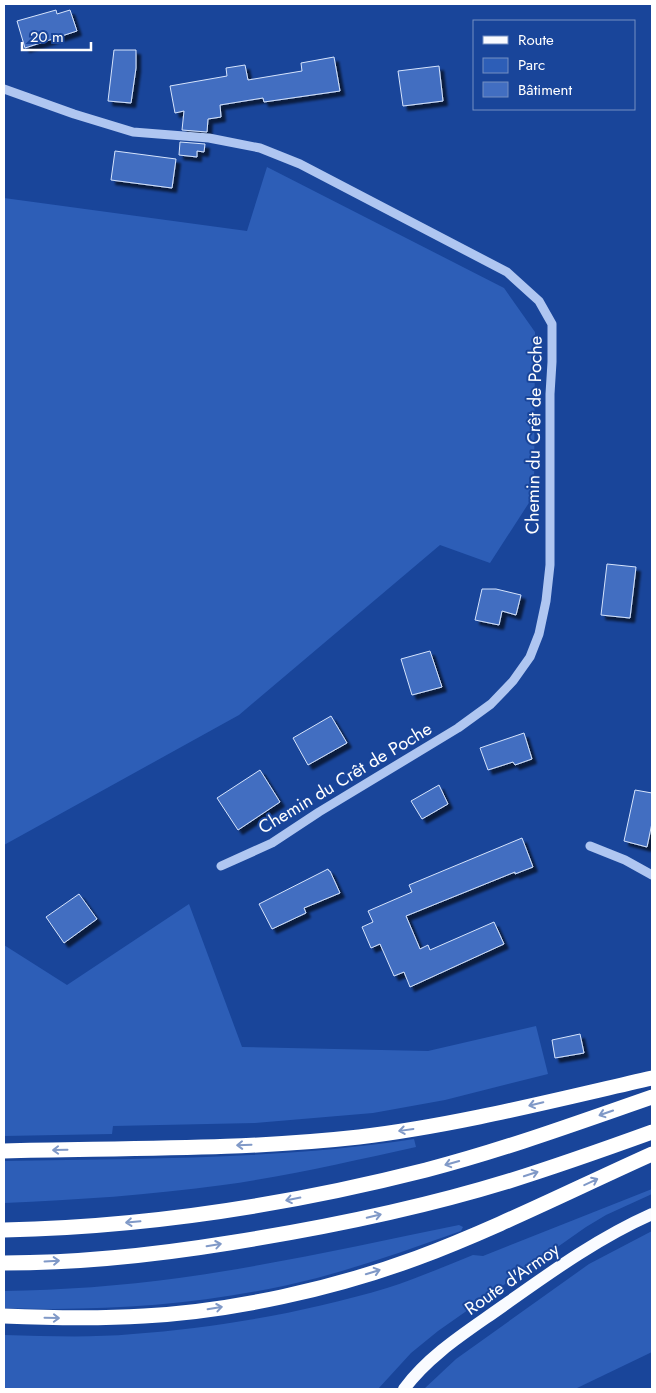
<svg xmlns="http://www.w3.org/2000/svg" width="656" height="1393" font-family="Jost,sans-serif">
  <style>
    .green { fill: #2d5eb7 }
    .building { fill: #426ec1; stroke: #d6e4fc; filter: url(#shadow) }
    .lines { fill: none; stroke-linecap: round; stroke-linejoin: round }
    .minor { stroke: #afc6f1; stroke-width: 9 }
    .major { stroke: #f9fbff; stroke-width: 12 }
    .highway { stroke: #fff; stroke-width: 15 }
    .oneway { stroke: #8099c7 }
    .labels { text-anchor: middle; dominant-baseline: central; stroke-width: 4; stroke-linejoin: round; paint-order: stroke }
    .street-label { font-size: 18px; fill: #fff; stroke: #19459a }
  </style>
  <defs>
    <filter id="shadow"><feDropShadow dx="4.5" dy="4.5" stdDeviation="1" flood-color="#0009"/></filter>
  </defs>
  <rect width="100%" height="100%" fill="#19459a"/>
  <g class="green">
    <path d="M267,167L504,288L535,332L534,495L490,563L440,545L239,715L4,845V198L247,231Z"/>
    <path d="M189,904L242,1047L428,1051L536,1026L548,1074L445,1100L373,1113L255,1123L113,1126L112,1134L4,1136V945L67,985Z"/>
    <path d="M414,1139L416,1147C352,1161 288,1176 223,1185C150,1195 77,1200 4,1203V1161C141,1158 279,1160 414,1139Z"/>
    <path d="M652,1189V1194L606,1215L586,1227L438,1331L411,1353L378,1389H4V1335C47,1336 90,1338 133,1334C217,1328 307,1312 387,1288C416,1279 445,1266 473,1255L483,1256Z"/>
    <path d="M459,1225L463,1227L461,1231C413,1248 366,1265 317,1278C215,1304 109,1312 4,1308V1291C61,1290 122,1286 179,1278C273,1265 366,1244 459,1225Z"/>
    <path d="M652,1231V1352L575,1389H424L456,1359L589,1264Z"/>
  </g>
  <g class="building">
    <path d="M56,10L57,14L70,10L77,31L25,48L17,21Z"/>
    <path d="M114,50H136V68L131,103L108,101Z"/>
    <path d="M334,57L340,91L264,102L263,98L220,105L221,117L208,119L207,132L182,130L184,111L175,113L170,86L227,76L226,68L245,65L248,80L302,71L301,63Z"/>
    <path d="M439,66L443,101L403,106L398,71Z"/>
    <path d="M180,142L205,144L204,152L197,151V157L179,155Z"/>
    <path d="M115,151L176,159L172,188L111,180Z"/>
    <path d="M607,564L636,567L630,618L601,615Z"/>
    <path d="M482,589H496L521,595L516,615L502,611L499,625L475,620Z"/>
    <path d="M430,651L442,687L412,695L401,659Z"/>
    <path d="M331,716L347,743L308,765L293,738Z"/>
    <path d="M524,733L532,759L515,765L513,762L488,770L480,748Z"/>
    <path d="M260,770L280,802L238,830L217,798Z"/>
    <path d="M439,785L448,804L422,819L411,801Z"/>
    <path d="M635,790L652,793V823L647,847L624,841Z"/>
    <path d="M522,838L533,867L515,874V872L406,916L420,949L428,945L430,950L494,922L504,944L410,987L404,972L394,976L380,944L371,948L362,927L373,922L368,911L412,892L409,885Z"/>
    <path d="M328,869L329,871H330L340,893L304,908L306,913L272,929L259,904Z"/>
    <path d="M79,894L97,919L64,943L46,917Z"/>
    <path d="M580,1034L584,1053L555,1058L552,1040Z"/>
  </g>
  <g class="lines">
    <g class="minor">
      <path d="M4,89L74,114L133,132L209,138L260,148L300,164L507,272L539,301L552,324V362L550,394V565L546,601L539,634L530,657L513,681L491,704L458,728L319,812L272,843L221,866"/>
      <path d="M590,846L625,860L652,875"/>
    </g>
    <path class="major" d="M404,1389C430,1354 468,1331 503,1306C551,1272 598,1238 652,1214"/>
    <g class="highway">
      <path d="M4,1151C122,1148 242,1150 359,1137C458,1125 555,1100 652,1078"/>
      <path d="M4,1230C146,1227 288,1205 426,1170C503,1150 577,1123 652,1097"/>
      <path d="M4,1263C79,1263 155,1255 229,1243C324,1228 418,1209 509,1181C557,1166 605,1149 652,1132"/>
      <path d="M4,1316C50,1318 97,1319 144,1316C233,1311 333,1289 417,1258C497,1228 574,1189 652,1154"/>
    </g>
  </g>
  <defs><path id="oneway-shaft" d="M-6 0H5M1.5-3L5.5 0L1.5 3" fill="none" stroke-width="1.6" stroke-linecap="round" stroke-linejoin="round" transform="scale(1.25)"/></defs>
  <g class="oneway">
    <use href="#oneway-shaft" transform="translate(536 1104) rotate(167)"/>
    <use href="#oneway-shaft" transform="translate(606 1113) rotate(161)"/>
    <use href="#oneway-shaft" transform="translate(406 1130) rotate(172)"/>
    <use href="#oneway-shaft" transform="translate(244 1145) rotate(178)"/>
    <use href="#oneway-shaft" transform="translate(60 1150) rotate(179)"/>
    <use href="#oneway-shaft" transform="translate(452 1163) rotate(164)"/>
    <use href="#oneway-shaft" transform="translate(531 1174) rotate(-18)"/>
    <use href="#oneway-shaft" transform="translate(591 1182) rotate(-25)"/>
    <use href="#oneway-shaft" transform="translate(293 1199) rotate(169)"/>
    <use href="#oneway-shaft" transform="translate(374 1216) rotate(-14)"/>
    <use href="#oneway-shaft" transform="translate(133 1222) rotate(175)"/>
    <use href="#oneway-shaft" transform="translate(214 1245) rotate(-9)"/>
    <use href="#oneway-shaft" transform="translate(52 1261) rotate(-3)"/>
    <use href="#oneway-shaft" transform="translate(373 1272) rotate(-17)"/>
    <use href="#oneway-shaft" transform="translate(215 1308) rotate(-9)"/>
    <use href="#oneway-shaft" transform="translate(52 1318) rotate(1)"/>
  </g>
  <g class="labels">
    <g class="street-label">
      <text transform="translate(534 435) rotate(-89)">Chemin du Crêt de Poche</text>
      <text transform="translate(345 778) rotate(-31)">Chemin du Crêt de Poche</text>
      <text transform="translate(512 1279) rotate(-35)">Route d'Armoy</text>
    </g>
  </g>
  <rect width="656" height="1393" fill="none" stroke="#ffffff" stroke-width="10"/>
  <rect x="473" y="20" width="162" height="90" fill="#19459a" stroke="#758fc2"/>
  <rect x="483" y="36" width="25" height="8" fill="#f9fbff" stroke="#758fc2"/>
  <text x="518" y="45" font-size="15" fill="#ffffff">Route</text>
  <rect x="483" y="58" width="25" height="15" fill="#2d5eb7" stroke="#758fc2"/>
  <text x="518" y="70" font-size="15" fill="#ffffff">Parc</text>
  <rect x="483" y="82" width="25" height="15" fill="#426ec1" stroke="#758fc2"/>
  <text x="518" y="95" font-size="15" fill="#ffffff">Bâtiment</text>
  <path d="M22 42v8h69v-8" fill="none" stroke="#ffffff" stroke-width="2.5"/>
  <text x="30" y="42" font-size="15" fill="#ffffff" stroke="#19459a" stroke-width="4" paint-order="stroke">20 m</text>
</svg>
